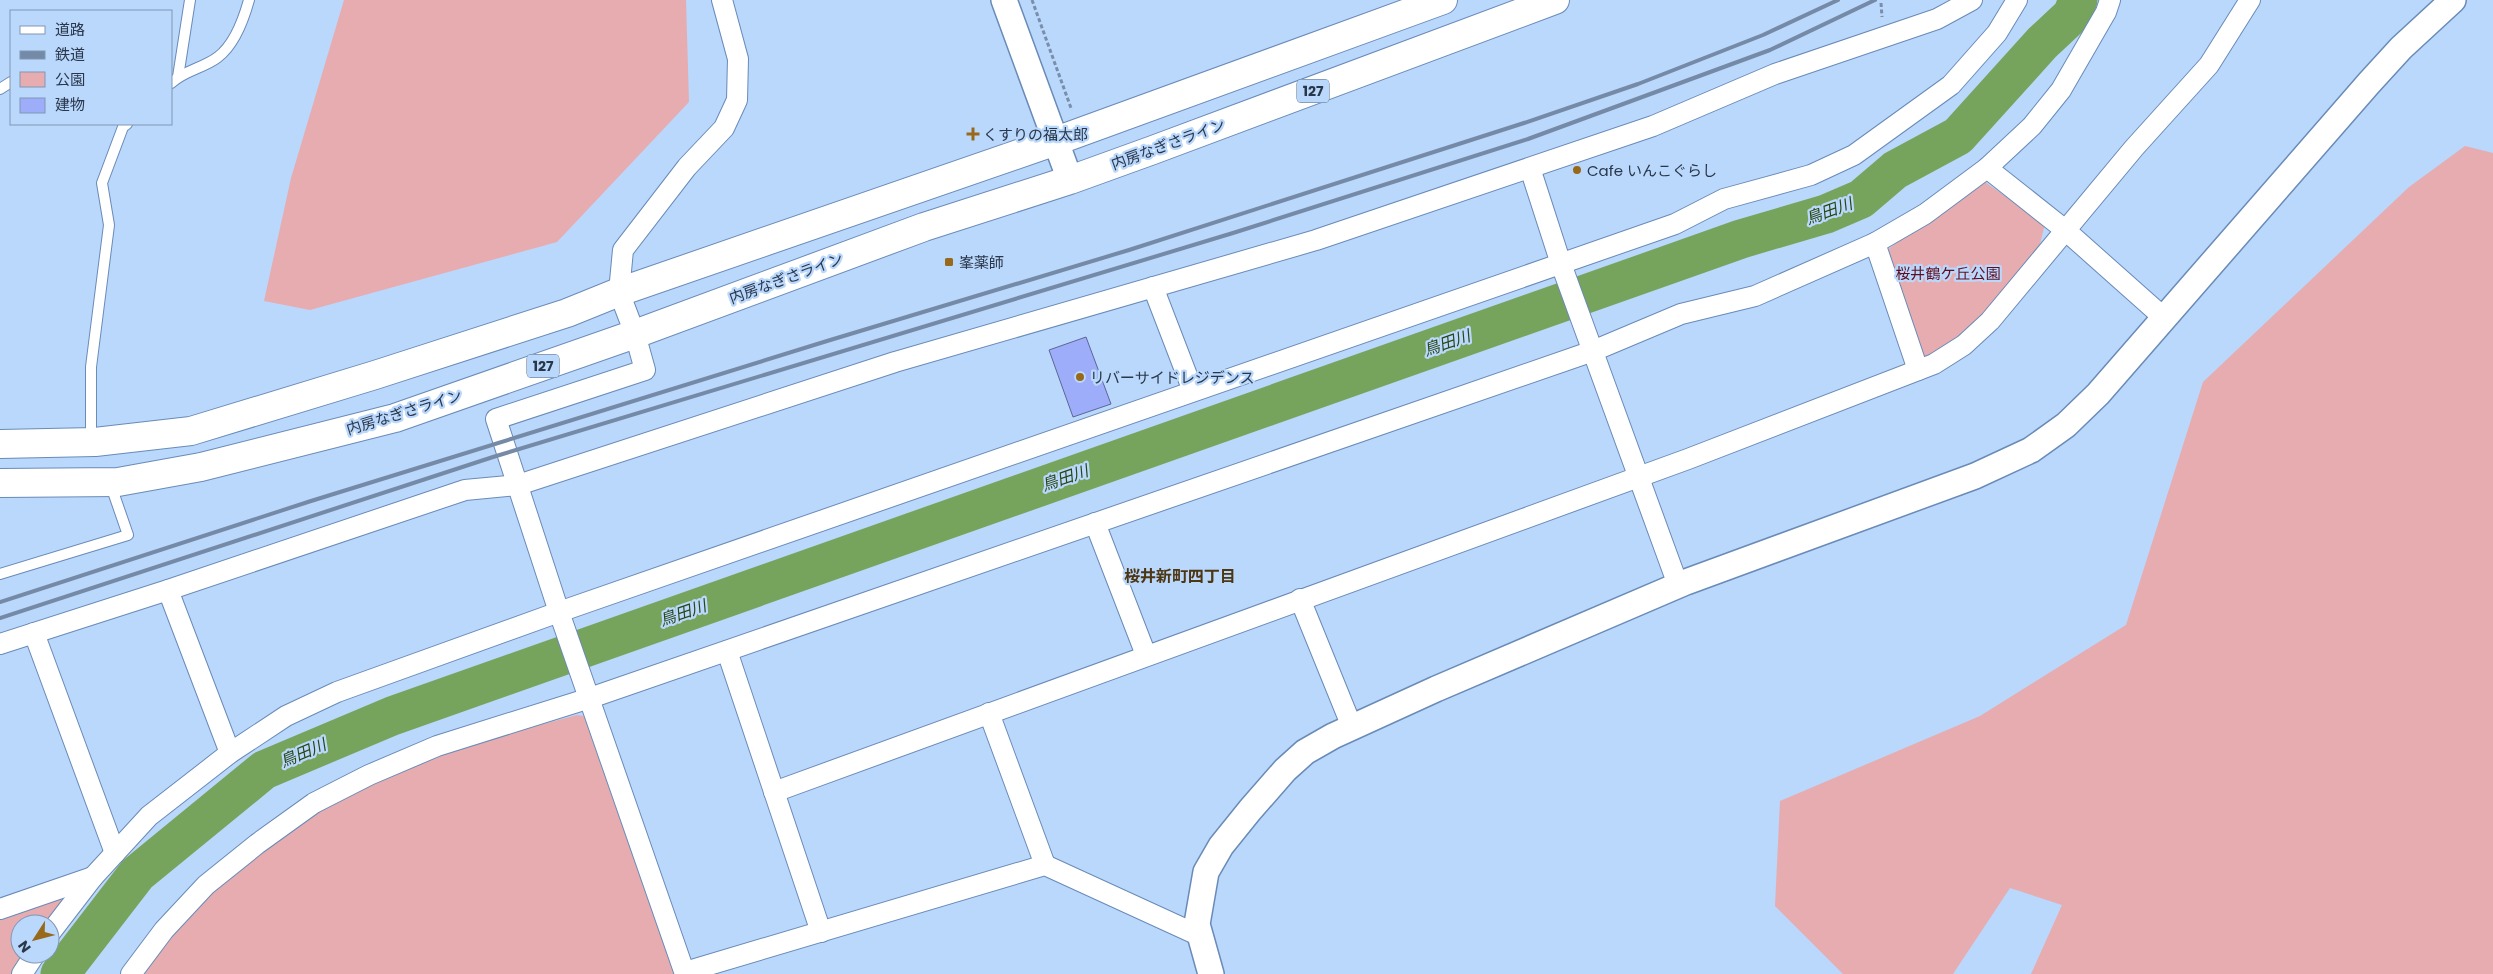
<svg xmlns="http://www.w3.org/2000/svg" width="2493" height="974" font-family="Poppins,'Noto Sans JP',sans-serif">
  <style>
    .green { fill: #e7acb0 }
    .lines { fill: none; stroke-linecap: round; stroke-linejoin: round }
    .river { stroke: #76a45c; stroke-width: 39 }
    .building { fill: #9dadfa; stroke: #5d6696 }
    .service-casing { stroke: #698bb7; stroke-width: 12 }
    .minor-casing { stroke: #698bb7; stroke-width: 22 }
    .tertiary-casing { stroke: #698bb7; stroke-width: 28 }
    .trunk-casing { stroke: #698bb7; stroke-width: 30 }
    .path { stroke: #788eab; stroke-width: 3; stroke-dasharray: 4 2.5; stroke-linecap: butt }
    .service { stroke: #fff; stroke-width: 10 }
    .minor { stroke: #fff; stroke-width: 20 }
    .tertiary { stroke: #fff; stroke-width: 25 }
    .trunk { stroke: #fff; stroke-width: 28 }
    .rail { stroke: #758aa7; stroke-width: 4 }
    .poi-dot { fill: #98691a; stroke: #bad7fc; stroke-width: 2 }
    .labels { text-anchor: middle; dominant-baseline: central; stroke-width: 4.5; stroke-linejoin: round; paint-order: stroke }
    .shield { fill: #bad7fc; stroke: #54677f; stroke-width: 1 }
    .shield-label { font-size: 14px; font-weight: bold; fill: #29374a }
    .poi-label { font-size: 15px; fill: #29374a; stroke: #bad7fc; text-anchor: start }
    .street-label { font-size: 15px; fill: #29374a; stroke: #bad7fc }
    .park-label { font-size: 15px; fill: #600d1f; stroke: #bad7fc }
    .water-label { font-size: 16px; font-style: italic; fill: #284613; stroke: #bad7fc }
    .neighbourhood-label { font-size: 16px; font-weight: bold; fill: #4d3612; stroke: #bad7fc }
  </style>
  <rect width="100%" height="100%" fill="#bad7fc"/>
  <g class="green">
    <path d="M344,0H686L689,102L557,242L310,310L264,301L291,178Z"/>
    <path d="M2465,146L2493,153V974H2031L2062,905L2010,888L1953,974H1843L1775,906L1780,801L1980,716L2126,625L2203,382L2409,187Z"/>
    <path d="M1982,180L2045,224L2038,252L1963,340L1920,360L1883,253Z"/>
    <path d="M577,715L584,716L674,974H140L212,887L317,809L442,751Z"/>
    <path d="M67,892L46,924H20V954H26L12,974H0V917Z"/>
  </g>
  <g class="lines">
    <path class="river" d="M60,974L137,874L264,770L392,716L1741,239L1826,214L1861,199L1895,170L1958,136L2042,43L2072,15L2078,0"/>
  </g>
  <path class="building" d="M1086,337L1111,404L1073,417L1049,350Z"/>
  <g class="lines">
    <defs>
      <g id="service">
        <path d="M178,77L190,0"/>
        <path d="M171,83C185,70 204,68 218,57C234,45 244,18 249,0"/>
        <path d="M0,89L11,82"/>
        <path d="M91,441V367L109,225L102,183L123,127L127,124"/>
        <path d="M0,574L128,535L110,483"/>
      </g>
      <g id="minor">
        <path d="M1530,168L1561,264L1678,585"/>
        <path d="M1987,168L2064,229L2163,317"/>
        <path d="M1875,243L1918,370"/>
        <path d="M1153,287L1193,391"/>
        <path d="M1095,523L1146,655"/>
        <path d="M168,590L230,753"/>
        <path d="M1300,599L1352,727"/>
        <path d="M34,633L115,853"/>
        <path d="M0,644L168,590L465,490L518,485L895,362L1316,240L1653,126L1775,74L1937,19L1972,0"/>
        <path d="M727,651L821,932"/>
        <path d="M989,713L1045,865"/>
        <path d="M774,792L1688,459L1934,364L1964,345L1990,321L2134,148L2209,65L2250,0"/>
        <path d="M0,909L93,877"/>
        <path d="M50,933L93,877L149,816L230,753L286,716L337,692L559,612L1675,224L1724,199L1811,175L1854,155L1951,85L1997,33L2017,0"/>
        <path d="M685,972L1045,865L1200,936"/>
        <path d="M22,974L35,954"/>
        <path d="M131,974L164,930L206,885L257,844L314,803L369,775L437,746L590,698L1593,351L1681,314L1755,296L1875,243L1925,214L1987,168L2032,126L2061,90L2106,12L2110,0"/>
        <path d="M685,974L559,612L496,419L645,370L635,334L619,292L623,250L687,167L724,128L737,100L738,59L722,0"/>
      </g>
      <g id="tertiary">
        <path d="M1004,0L1070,180"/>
        <path d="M1211,974L1197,924L1206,872L1221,846L1250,810L1285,770L1305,752L1333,736L1436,689L1686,582L1975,476L2031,450L2066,425L2098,394L2369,83L2401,48L2453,0"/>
      </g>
      <g id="trunk">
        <path d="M0,444L95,442L191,431L375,375L567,313L619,292L1056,141L1443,0"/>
        <path d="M0,483L118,482L201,467L395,418L635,334L924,227L1070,180L1153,150L1555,0"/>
      </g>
    </defs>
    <use href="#service" class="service-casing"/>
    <use href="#minor" class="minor-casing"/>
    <use href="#tertiary" class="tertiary-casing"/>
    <use href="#trunk" class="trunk-casing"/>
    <g class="path">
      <path d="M1032,0L1071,108"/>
      <path d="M1881,3L1882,17"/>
    </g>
    <use href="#service" class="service"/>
    <use href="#minor" class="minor"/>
    <use href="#tertiary" class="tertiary"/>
    <use href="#trunk" class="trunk"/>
    <g class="rail">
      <path d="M0,602L311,501L827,341L1129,250L1524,123L1638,84L1763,35L1838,0"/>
      <path d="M0,618L493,457L1233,233L1528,139L1770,50L1875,0"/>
    </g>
  </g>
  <g class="poi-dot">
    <path d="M970.5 126.5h5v5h5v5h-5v5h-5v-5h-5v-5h5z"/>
    <circle cx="1577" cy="170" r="5"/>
    <rect x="944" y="257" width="10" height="10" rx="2.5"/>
    <circle cx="1080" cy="377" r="5"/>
  </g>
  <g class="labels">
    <g class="shield">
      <rect x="1297" y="79.5" width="32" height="23" rx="4"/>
      <rect x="527" y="354.5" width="32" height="23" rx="4"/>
    </g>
    <g class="shield-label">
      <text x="1313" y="91">127</text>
      <text x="543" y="366">127</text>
    </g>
    <g class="poi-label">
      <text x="983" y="134">くすりの福太郎</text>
      <text x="1587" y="170">Cafe いんこぐらし</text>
      <text x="959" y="262">峯薬師</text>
      <text x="1090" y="377">リバーサイドレジデンス</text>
    </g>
    <g class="street-label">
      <text transform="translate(1168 144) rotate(-20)">内房なぎさライン</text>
      <text transform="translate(786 278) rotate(-20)">内房なぎさライン</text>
      <text transform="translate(404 412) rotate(-17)">内房なぎさライン</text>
    </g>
    <g class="park-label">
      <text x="1948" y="273">桜井鶴ケ丘公園</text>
    </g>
    <g class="water-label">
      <text transform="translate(1829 211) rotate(-20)">鳥田川</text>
      <text transform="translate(1447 343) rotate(-19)">鳥田川</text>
      <text transform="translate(1065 478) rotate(-19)">鳥田川</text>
      <text transform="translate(683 613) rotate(-19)">鳥田川</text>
      <text transform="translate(303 753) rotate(-23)">鳥田川</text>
    </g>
    <g class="neighbourhood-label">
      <text x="1180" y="576">桜井新町四丁目</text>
    </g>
  </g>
  <rect x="10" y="10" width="162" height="115" fill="#bad7fc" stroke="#8097b5"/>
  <rect x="20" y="26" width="25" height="8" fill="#ffffff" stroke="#8097b5"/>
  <text x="55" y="35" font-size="15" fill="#29374a">道路</text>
  <rect x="20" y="51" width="25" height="8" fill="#758aa7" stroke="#8097b5"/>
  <text x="55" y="60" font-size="15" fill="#29374a">鉄道</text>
  <rect x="20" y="72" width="25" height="15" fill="#e7acb0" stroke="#8097b5"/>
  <text x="55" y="85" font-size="15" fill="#29374a">公園</text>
  <rect x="20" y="98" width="25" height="15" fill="#9dadfa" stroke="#8097b5"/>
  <text x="55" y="110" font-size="15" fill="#29374a">建物</text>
  <g transform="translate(35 939) rotate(234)"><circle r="24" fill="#bad7fc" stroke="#8097b5"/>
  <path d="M0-4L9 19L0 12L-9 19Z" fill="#98691a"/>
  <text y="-8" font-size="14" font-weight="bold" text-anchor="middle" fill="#29374a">N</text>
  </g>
</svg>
